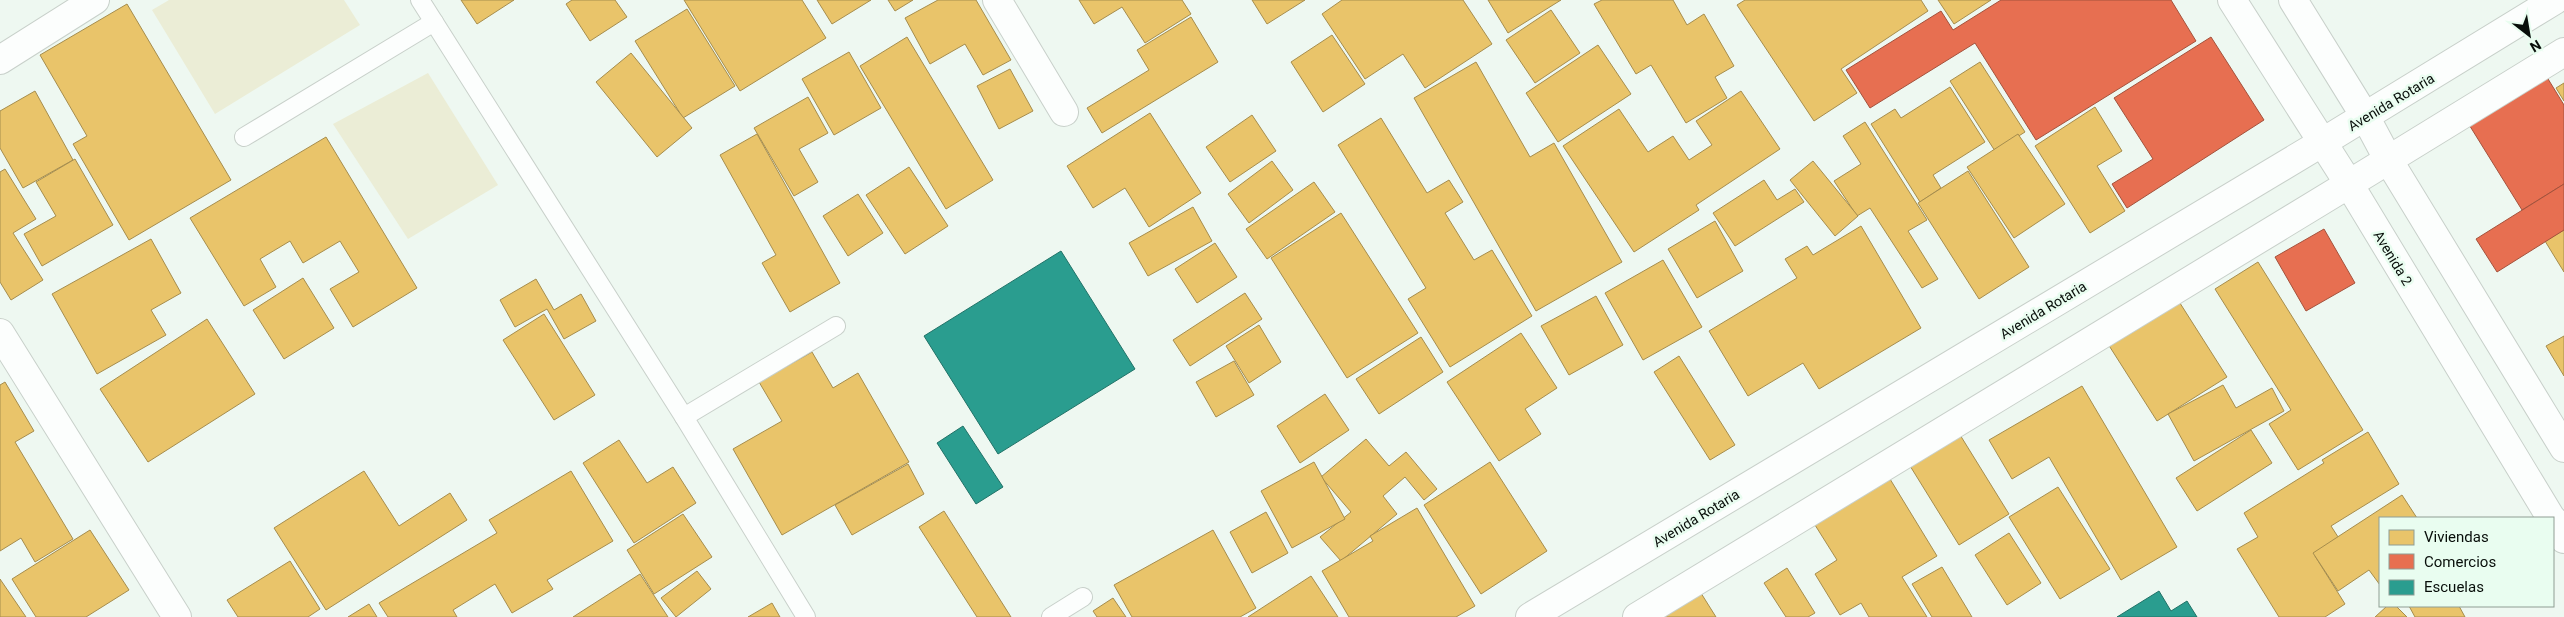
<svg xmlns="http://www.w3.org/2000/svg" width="2564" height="617" font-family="Roboto,sans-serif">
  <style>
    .green { fill: #ebedd6 }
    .homes { fill: #e9c46a; stroke: #a68d4d }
    .shops { fill: #e76f51; stroke: #a4523c }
    .schools { fill: #2a9d8f; stroke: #207267 }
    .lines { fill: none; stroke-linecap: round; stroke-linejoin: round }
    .service-casing { stroke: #c8d0ca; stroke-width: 20 }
    .minor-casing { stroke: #c8d0ca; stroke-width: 30 }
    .tertiary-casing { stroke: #c8d0ca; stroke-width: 30 }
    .service { stroke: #fcfefd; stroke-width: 18 }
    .minor { stroke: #fcfefd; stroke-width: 28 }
    .tertiary { stroke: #fcfefd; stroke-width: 28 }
    .labels { text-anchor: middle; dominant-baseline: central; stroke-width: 5; stroke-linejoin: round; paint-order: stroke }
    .street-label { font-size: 14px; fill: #080e0a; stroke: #e9fdf0 }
  </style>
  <rect width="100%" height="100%" fill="#eef8f1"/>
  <g class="green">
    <path d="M169,0H344L360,25L215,114L152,10Z"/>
    <path d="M428,73L498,185L408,239L333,124Z"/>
  </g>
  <g class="homes">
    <path d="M461,0H514L477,24Z"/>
    <path d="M572,0H615L627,17L590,41L566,4Z"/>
    <path d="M684,0H802L826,38L740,91Z"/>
    <path d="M817,0H871L832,24Z"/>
    <path d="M888,0H913L895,11Z"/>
    <path d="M938,0H976L1011,60L983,75L965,44L930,64L905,18Z"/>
    <path d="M1079,0H1182L1191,14L1145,43L1122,7L1094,24Z"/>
    <path d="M1252,0H1305L1267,24Z"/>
    <path d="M1342,0H1463L1492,44L1425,88L1403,54L1365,79L1322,14Z"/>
    <path d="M1488,0H1561L1508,33Z"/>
    <path d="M1602,0H1673L1687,25L1704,14L1734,66L1715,77L1727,98L1686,123L1651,65L1636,74L1594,4Z"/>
    <path d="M1745,0H1921L1928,11L1841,69L1857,93L1814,121L1737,5Z"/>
    <path d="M1938,0H1991L1954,24Z"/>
    <path d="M127,4L231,180L129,240L73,144L87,136L40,55Z"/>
    <path d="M687,9L735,86L683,118L635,41Z"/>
    <path d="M1551,10L1580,53L1535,83L1506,40Z"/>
    <path d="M1191,17L1218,62L1102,133L1087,108L1149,70L1137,50Z"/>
    <path d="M1332,35L1365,84L1323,112L1291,62Z"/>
    <path d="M907,37L993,180L946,209L860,66Z"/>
    <path d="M1598,45L1631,94L1558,142L1526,93Z"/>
    <path d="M849,52L881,108L834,135L802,79Z"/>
    <path d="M631,53L692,128L657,157L596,82Z"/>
    <path d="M1476,62L1530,157L1554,143L1622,262L1536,311L1414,98Z"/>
    <path d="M1980,62L2025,132L1995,151L1950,81Z"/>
    <path d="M1010,69L1033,111L999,129L977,86Z"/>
    <path d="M2564,83V101L2556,88Z"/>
    <path d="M1950,87L1985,142L1933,175L1941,188L1920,202L1871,124L1895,109L1901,118Z"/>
    <path d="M35,91L73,160L23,188L0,148V111Z"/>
    <path d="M1741,91L1780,149L1696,205L1699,210L1634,252L1563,146L1619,109L1648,152L1673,136L1689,160L1712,145L1696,121Z"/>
    <path d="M808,97L828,133L799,149L818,182L794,196L754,128Z"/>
    <path d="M2095,107L2122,151L2097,166L2125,211L2090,233L2035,146Z"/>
    <path d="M1150,113L1201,193L1149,227L1125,188L1093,208L1067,166Z"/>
    <path d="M1252,115L1276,151L1230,182L1206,147Z"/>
    <path d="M1381,118L1427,193L1449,180L1463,202L1445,213L1474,260L1492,250L1532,316L1450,367L1408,299L1426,288L1338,145Z"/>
    <path d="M1865,122L1927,220L1908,231L1938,279L1922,288L1870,208L1857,216L1834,181L1861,164L1843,136Z"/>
    <path d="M757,134L840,283L790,312L762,263L776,255L720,155Z"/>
    <path d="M2018,134L2065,204L2014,238L1967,167Z"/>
    <path d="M326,137L417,288L353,327L330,289L359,272L340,241L303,263L290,241L260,259L276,287L244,306L190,218Z"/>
    <path d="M75,159L113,225L42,266L24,234L56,216L36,182Z"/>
    <path d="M1272,161L1293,190L1249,223L1228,194Z"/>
    <path d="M1813,161L1858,216L1835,236L1790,180Z"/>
    <path d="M909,167L948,226L905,254L866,195Z"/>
    <path d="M5,169L36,219L13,233L43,280L11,300L0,282V172Z"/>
    <path d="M1968,171L2029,267L1979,299L1918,203Z"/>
    <path d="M1764,180L1777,200L1795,189L1804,202L1735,246L1713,213Z"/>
    <path d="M1314,182L1335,212L1267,259L1246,229Z"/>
    <path d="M858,194L883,233L848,256L823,216Z"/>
    <path d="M1193,207L1212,241L1148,276L1129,243Z"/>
    <path d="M1341,213L1418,333L1347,378L1271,258Z"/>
    <path d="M1715,221L1743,271L1697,298L1668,249Z"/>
    <path d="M1861,226L1921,328L1819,389L1803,363L1748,396L1709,331L1797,278L1785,259L1807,246L1813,255Z"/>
    <path d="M2564,230V272L2545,241Z"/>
    <path d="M151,239L181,293L151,310L166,335L97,374L52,294Z"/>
    <path d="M1215,243L1237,277L1197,303L1175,269Z"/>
    <path d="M1663,260L1702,327L1643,360L1605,293Z"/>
    <path d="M2258,262L2363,430L2298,470L2269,424L2291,410L2215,289Z"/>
    <path d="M303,278L334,328L284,359L253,310Z"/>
    <path d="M536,279L554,310L581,294L596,321L564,339L547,309L515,327L500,300Z"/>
    <path d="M1245,293L1262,319L1190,366L1173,340Z"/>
    <path d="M1596,296L1623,345L1569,375L1541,326Z"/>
    <path d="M2178,300L2227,377L2157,421L2108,344Z"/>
    <path d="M544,314L595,395L554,420L503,340Z"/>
    <path d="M207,319L255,394L148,462L100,389Z"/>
    <path d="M1259,325L1281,362L1249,383L1226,346Z"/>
    <path d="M1521,333L1557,388L1525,409L1541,434L1499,461L1447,382Z"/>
    <path d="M2564,336V376L2546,346Z"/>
    <path d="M1421,337L1443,372L1379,414L1356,379Z"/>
    <path d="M812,352L833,388L858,373L909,462L782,535L733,449L782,421L759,382Z"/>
    <path d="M1679,356L1735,445L1710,460L1654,372Z"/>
    <path d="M1234,361L1254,395L1216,417L1196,382Z"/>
    <path d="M5,382L34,431L15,442L73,539L35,562L21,538L0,551V385Z"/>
    <path d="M2223,385L2236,408L2272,388L2284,411L2194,461L2168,414Z"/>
    <path d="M2082,386L2177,547L2121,580L2049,457L2012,479L1989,440Z"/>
    <path d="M1325,394L1349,430L1300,463L1277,426Z"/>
    <path d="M1957,430L2009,514L1959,545L1907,461Z"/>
    <path d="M2251,430L2272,463L2197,511L2176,478Z"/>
    <path d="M2368,432L2399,484L2331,526L2340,540L2315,556L2345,604L2325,617H2279L2237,549L2258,537L2244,513L2324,463L2322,460Z"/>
    <path d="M1366,439L1389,466L1406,452L1437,489L1424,500L1405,477L1383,496L1397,514L1341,561L1320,537L1351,512L1321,477Z"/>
    <path d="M619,440L647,483L673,467L696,503L634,543L583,463Z"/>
    <path d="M1314,462L1345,519L1292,548L1261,491Z"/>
    <path d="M1490,462L1547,551L1481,594L1424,505Z"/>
    <path d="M908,464L924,494L852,535L835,505Z"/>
    <path d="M364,471L399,526L450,493L467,520L326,610L274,528Z"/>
    <path d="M571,471L613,541L547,580L553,589L512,613L495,584L453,610L457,617H388L379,603L497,533L489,520Z"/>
    <path d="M1890,479L1937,556L1902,577L1927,617H1869L1861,603L1840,615L1815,574L1837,560L1815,525Z"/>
    <path d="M2058,487L2110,569L2060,599L2009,517Z"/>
    <path d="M2402,495L2417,518H2380V585L2369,570L2338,591L2313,553Z"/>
    <path d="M1417,508L1475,606L1456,617H1349L1322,571L1373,541L1370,536Z"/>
    <path d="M944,511L1011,617H977L919,527Z"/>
    <path d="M1266,512L1288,553L1252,573L1230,532Z"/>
    <path d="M683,514L712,557L654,594L627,550Z"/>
    <path d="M90,530L129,590L86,617H36L12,579Z"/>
    <path d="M1213,530L1256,608L1240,617H1132L1114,585Z"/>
    <path d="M2009,533L2041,583L2007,605L1975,555Z"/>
    <path d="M290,561L320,609L308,617H238L227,600Z"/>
    <path d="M1942,567L1972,617H1932L1912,584Z"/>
    <path d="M1787,568L1815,613L1808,617H1786L1764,583Z"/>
    <path d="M697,571L711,589L676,617L661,598Z"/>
    <path d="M640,574L668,617H573Z"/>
    <path d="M1311,576L1338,617H1248Z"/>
    <path d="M0,579L26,617H0Z"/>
    <path d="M1694,582L1716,617H1639Z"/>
    <path d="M1113,598L1126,617H1097L1093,611Z"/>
    <path d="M772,603L780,617H748Z"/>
    <path d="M369,604L377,617H348Z"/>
    <path d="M2387,606H2396L2407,617H2375Z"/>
    <path d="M2409,606H2459L2465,617H2415Z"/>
  </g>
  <g class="shops">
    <path d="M2001,0H2171L2196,41L2036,140L1975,43L1870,108L1846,70L1941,11L1953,30Z"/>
    <path d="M2211,37L2264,120L2127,208L2112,184L2153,159L2114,98Z"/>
    <path d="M2545,74L2564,105V184L2522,210L2468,123Z"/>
    <path d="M2564,184V230L2497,272L2476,239Z"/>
    <path d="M2324,229L2355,283L2306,311L2275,257Z"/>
  </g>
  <g class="schools">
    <path d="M1061,251L1135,369L998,454L924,336Z"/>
    <path d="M963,426L1003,487L976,504L937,443Z"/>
    <path d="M2159,591L2171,611L2187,601L2197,617H2117Z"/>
  </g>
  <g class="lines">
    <defs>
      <g id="service">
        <path d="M420,0L684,417L806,617"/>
        <path d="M244,137L434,22"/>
        <path d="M684,417L836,326"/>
        <path d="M1051,617L1083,597"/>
      </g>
      <g id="minor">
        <path d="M997,0L1064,112"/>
        <path d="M0,60L95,0"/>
        <path d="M2389,161L2564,448"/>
        <path d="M0,333L177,617"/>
        <path d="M2553,520L2564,539"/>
        <path d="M1530,617L2323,142"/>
        <path d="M1637,617L2349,184L2551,518"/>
      </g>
      <g id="tertiary">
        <path d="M2232,0L2349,184L2564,52"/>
        <path d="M2293,0L2366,118L2389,161"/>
        <path d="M2323,142L2555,0"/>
      </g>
    </defs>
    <use href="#service" class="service-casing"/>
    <use href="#minor" class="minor-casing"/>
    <use href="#tertiary" class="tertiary-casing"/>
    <use href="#service" class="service"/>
    <use href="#minor" class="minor"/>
    <use href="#tertiary" class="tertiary"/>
  </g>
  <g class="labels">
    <g class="street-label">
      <text transform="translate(2391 102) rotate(-31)">Avenida Rotaria</text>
      <text transform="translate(2393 258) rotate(59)">Avenida 2</text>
      <text transform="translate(2043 310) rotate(-31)">Avenida Rotaria</text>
      <text transform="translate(1696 518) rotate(-31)">Avenida Rotaria</text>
    </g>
  </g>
  <rect x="2379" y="517" width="175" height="90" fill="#e9fdf0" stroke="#8f9d94"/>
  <rect x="2389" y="530" width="25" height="15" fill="#e9c46a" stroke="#8f9d94"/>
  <text x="2424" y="542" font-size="15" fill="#080e0a">Viviendas</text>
  <rect x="2389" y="554" width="25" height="15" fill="#e76f51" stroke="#8f9d94"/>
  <text x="2424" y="567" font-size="15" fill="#080e0a">Comercios</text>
  <rect x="2389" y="580" width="25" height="15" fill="#2a9d8f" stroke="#8f9d94"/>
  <text x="2424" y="592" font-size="15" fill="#080e0a">Escuelas</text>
  <g transform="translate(2529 35) rotate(149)" stroke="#e9fdf0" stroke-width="4" paint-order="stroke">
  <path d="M0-4L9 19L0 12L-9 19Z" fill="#080e0a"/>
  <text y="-8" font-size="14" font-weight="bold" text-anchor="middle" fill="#080e0a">N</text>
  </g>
</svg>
